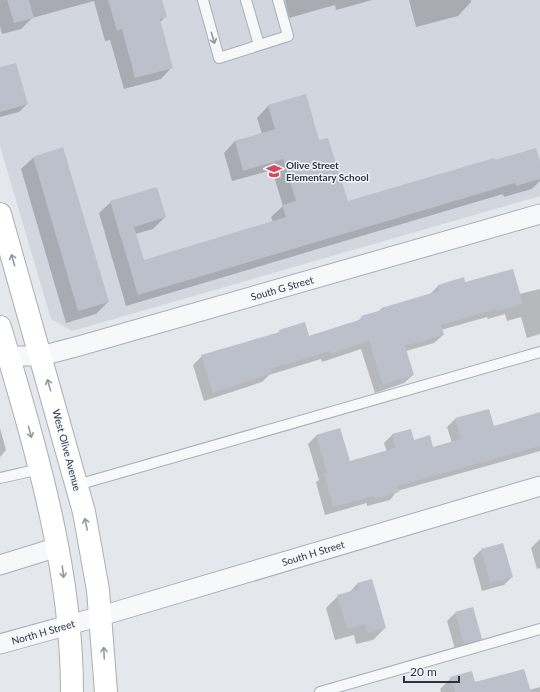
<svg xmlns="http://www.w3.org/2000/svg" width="540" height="692" font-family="Lato,sans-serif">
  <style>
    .built { fill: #d2d6de }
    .shadow { fill: #0003 }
    .building { fill: #bbc0ca }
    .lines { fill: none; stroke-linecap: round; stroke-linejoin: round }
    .lane-casing { stroke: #a9aeb7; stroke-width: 12 }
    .street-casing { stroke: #a9aeb7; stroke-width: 21 }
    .secondary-casing { stroke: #a9aeb7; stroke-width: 24 }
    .lane { stroke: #f7f8fa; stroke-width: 10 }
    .street { stroke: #f7f8fa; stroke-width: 19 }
    .secondary { stroke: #fff; stroke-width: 22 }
    .oneway { stroke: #9196a0 }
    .oneway2 { stroke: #959aa2 }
    .labels { text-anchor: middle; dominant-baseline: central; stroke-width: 3; stroke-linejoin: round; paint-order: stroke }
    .poi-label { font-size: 10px; font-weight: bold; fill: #2b3445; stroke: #f4f6f9; text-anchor: start }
    .street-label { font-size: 10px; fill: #2b3445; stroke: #f4f6f9 }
  </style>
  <rect width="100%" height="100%" fill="#e4e7ec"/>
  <path class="built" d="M0,0H540V196L72,331L51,319L0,146Z"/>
  <g class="shadow">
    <path d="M0,0H161L166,16L160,22L172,67L161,79L124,89L110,40L105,41L94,1L32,18L21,29L2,34L0,26Z"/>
    <path d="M285,0H372L336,10L335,5L289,18Z"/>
    <path d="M409,0H471V2L458,16L416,27Z"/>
    <path d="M0,68L27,104L19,112L0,117Z"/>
    <path d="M305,95L319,142L347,202L494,161L540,165V181L532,189L504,197L503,194L126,306L99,213L111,202L165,217L153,229L135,234L143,261L273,222L271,217L283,206L272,170L232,181L224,153L235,141L262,134L257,118L268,106Z"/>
    <path d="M63,149L108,302L96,314L66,323L21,169L33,158Z"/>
    <path d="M463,279L464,283L519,294L540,289V334L527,338L521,317L507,321L505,314L488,319L487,317L441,330L443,335L434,343L406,351L413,375L404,383L375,393L361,349L322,362L321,359L269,375L262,382L204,401L193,365L202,356L276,334L280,331L308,337L358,321L362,317L378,312L381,309L429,295L438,286Z"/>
    <path d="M489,410L493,427L540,413V451L397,491L390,500L367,506V503L325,515L316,482L319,480L308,444L316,436L340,429L349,462L387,452L384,443L392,435L410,430L413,441L433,448L452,443L447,427L455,419Z"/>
    <path d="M0,428L6,450L0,457Z"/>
    <path d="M540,539V568L537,569L531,548Z"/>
    <path d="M481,550L512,577L504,585L482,591L473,558Z"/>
    <path d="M372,581L385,628L373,640L356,644L354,635L335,640L326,608L338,596L349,593L357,584Z"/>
    <path d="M455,613L481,639L473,647L456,652L447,621Z"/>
    <path d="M451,678L529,690L540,687V692H441L440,689Z"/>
  </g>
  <g class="building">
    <path d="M7,0H29L34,18L14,23Z"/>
    <path d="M108,0H162L167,17L160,19L173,68L135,78L122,29L117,31Z"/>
    <path d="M16,63L28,104L0,112V67Z"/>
    <path d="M306,94L319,140L328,138L348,201L494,158L495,160L536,148L540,161V179L516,186L515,183L138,295L110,201L157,187L166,217L134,227L144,260L286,217L282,205L296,201L283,159L243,171L235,141L275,129L268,105Z"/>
    <path d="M63,147L109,302L78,311L33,157Z"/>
    <path d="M513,269L523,304L496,311V309L441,325L444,335L405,346L414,375L383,385L369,341L330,354V351L270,369L272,373L213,393L201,355L280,332L279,330L305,322L309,336L362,319L361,316L382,310L381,308L439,291L438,285L464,277L465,282Z"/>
    <path d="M489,409L494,426L540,412V446L397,486L399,492L375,499L374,496L333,507L324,473H327L316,435L340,428L350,461L395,448L392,434L411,429L414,440L430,435L433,447L461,439L455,418Z"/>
    <path d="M503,543L513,577L490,583L481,549Z"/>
    <path d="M372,579L386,628L368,633L365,624L347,629L337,595L359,589L357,583Z"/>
    <path d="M473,607L482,639L464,644L455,612Z"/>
    <path d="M524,669L531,692H455L450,677L472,671L475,682Z"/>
  </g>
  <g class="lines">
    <defs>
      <g id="lane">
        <path d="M203,0L219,58L288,36L278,0"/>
        <path d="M246,0L259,45"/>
        <path d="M0,478L40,469"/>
        <path d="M77,485L540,352"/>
        <path d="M320,692L540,629"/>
      </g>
      <g id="street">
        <path d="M0,356H41L79,346L540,214"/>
        <path d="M0,565L58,547"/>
        <path d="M0,644L101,616L540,486"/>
      </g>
      <g id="secondary">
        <path d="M0,214L84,512L98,590L106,692"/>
        <path d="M0,327C35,447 72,566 72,692"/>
      </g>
    </defs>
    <use href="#lane" class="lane-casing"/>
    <use href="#street" class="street-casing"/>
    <use href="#secondary" class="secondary-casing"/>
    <use href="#lane" class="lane"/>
    <use href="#street" class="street"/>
    <use href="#secondary" class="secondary"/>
  </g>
  <defs><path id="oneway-shaft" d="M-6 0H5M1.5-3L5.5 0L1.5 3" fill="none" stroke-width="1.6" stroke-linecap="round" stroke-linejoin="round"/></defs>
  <use class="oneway" href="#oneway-shaft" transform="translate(213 38) rotate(74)"/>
  <g class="oneway2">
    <use href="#oneway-shaft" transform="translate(13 260) rotate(-106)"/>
    <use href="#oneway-shaft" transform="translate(49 385) rotate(-106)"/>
    <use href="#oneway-shaft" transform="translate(30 432) rotate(75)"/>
    <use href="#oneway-shaft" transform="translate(86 524) rotate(-102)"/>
    <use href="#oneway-shaft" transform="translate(63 572) rotate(83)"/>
    <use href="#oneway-shaft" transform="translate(104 653) rotate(-93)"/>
  </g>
  <defs>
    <symbol id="school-bare" viewBox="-9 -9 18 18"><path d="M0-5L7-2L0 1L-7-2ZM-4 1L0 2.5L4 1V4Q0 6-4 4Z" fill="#d1495b" stroke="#f4f6f9" stroke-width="2.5" paint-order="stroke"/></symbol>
  </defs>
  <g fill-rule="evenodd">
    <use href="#school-bare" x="263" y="160" width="22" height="22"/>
  </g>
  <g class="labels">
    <g class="poi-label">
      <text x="286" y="165">Olive Street<tspan x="286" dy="12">Elementary School</tspan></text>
    </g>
    <g class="street-label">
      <text transform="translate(282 288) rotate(-16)">South G Street</text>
      <text transform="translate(67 450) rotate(75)">West Olive Avenue</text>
      <text transform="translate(313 553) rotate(-17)">South H Street</text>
      <text transform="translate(43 632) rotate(-16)">North H Street</text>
    </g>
  </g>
  <path d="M404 676v6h55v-6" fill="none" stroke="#2b3445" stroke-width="2"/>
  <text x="410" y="676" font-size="12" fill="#2b3445" stroke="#f4f6f9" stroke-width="3" paint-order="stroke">20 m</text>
</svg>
